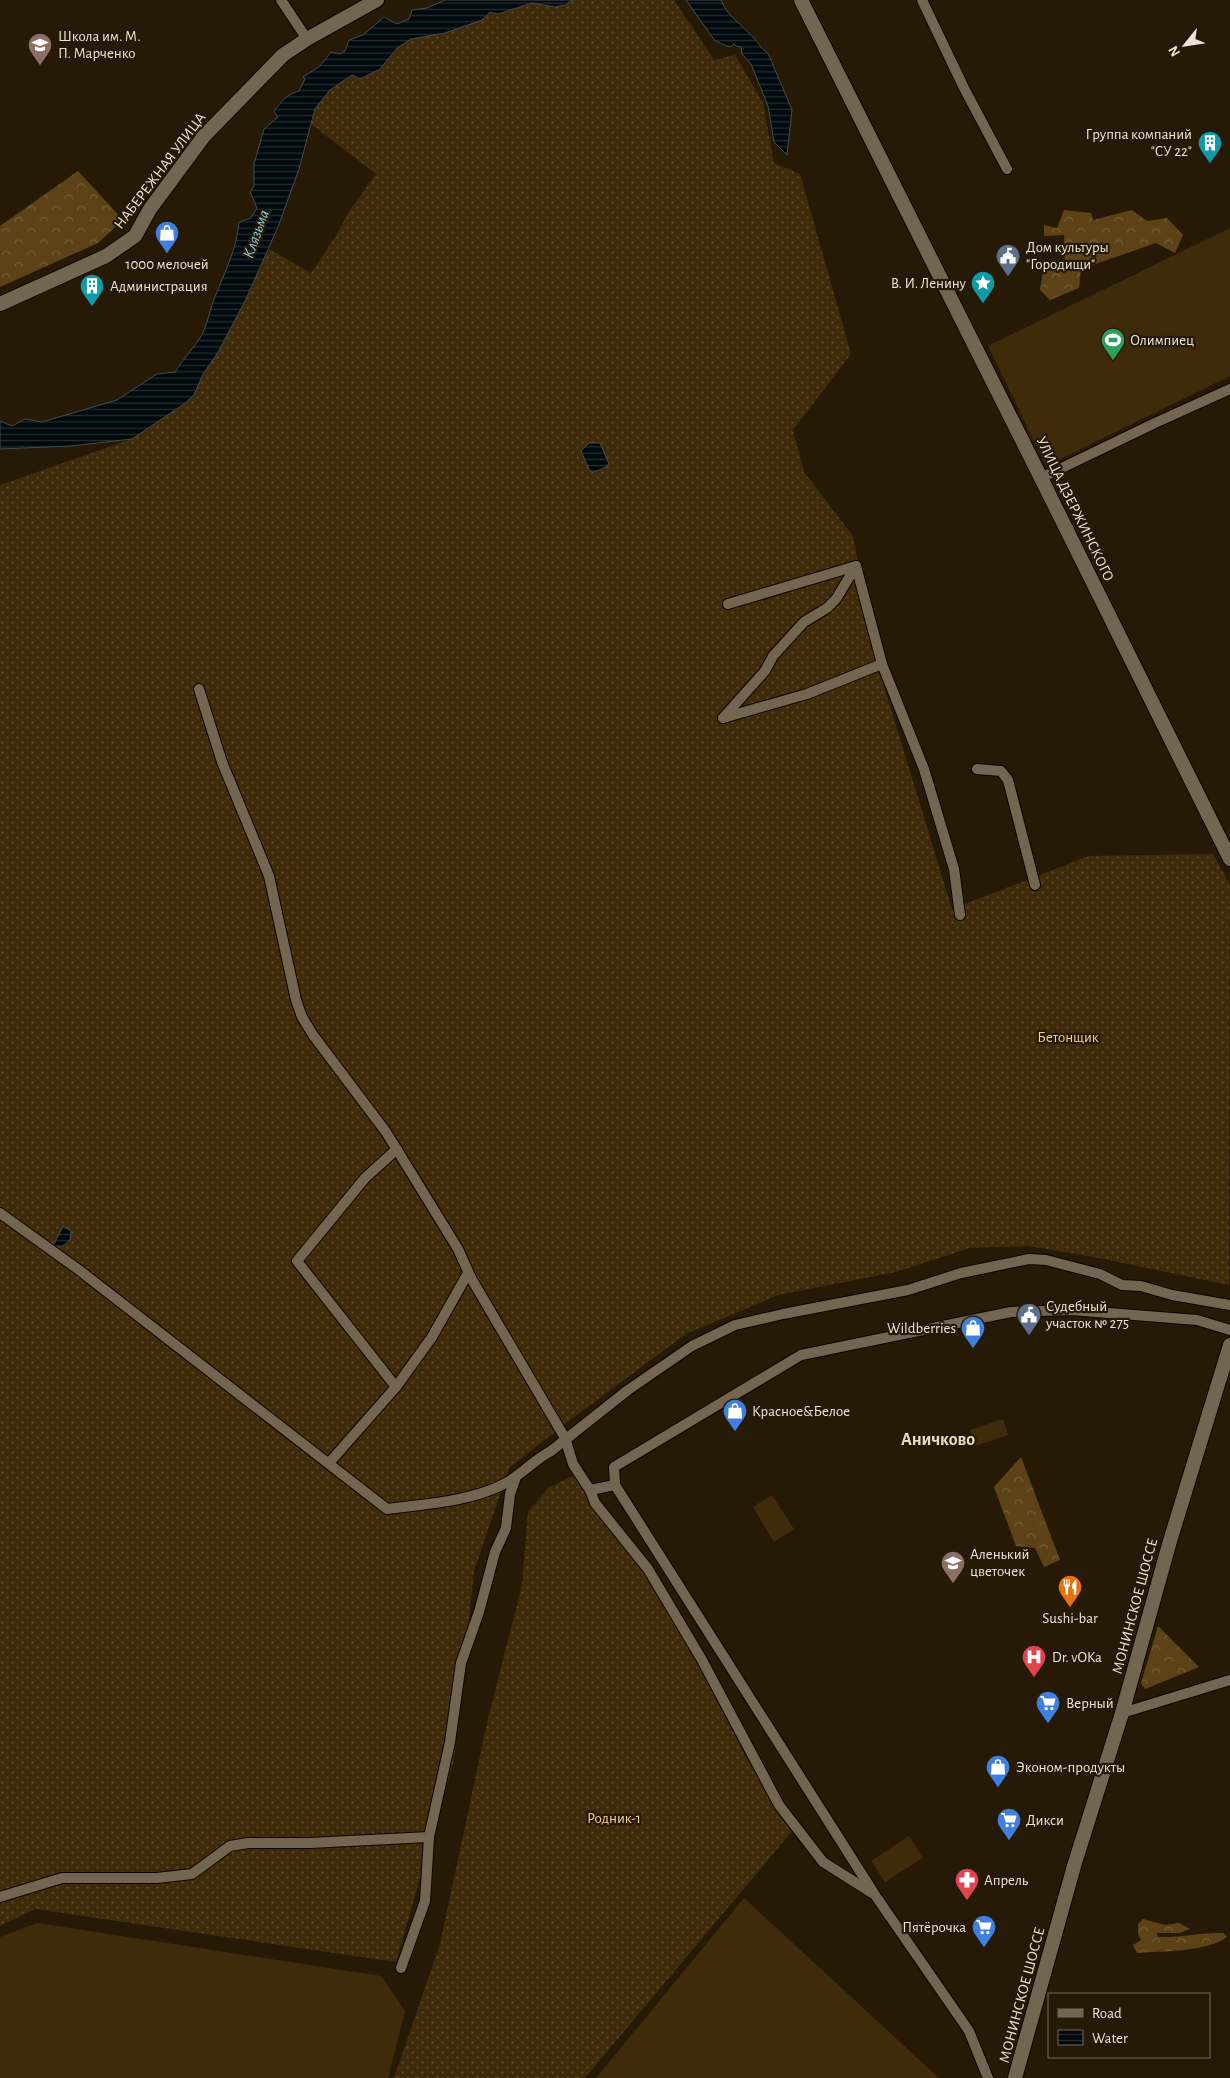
<svg xmlns="http://www.w3.org/2000/svg" width="1230" height="2078" font-family="'Alegreya Sans',sans-serif">
  <style>
    .grass { fill: #3f2b0a }
    .forest { fill: url(#forest-crowns) }
    .garden { fill: url(#garden-dots) }
    .water { fill: url(#water-rules); stroke: #474b4b }
    .lines { fill: none; stroke-linecap: round; stroke-linejoin: round }
    .street-casing { stroke: #0e0500; stroke-width: 12 }
    .secondary-casing { stroke: #0e0500; stroke-width: 16 }
    .street { stroke: #746550; stroke-width: 10 }
    .secondary { stroke: #746550; stroke-width: 14 }
    .labels { text-anchor: middle; dominant-baseline: central; stroke-width: 4.5; stroke-linejoin: round; paint-order: stroke }
    .poi-label { font-size: 15px; fill: #ece4d8; stroke: #261a06; text-anchor: start }
    .street-label { font-size: 15px; fill: #ece4d8; stroke: #261a06 }
    .park-label { font-size: 15px; fill: #f5cd93; stroke: #261a06 }
    .water-label { font-size: 16px; font-style: italic; fill: #89d6f5; stroke: #261a06 }
    .quarter-label { font-size: 18px; font-weight: bold; fill: #ead9c1; stroke: #261a06 }
  </style>
  <defs>
    <pattern id="forest-crowns" width="20" height="18" patternUnits="userSpaceOnUse" patternTransform="scale(1.25)"><rect width="20" height="18" fill="#5c4216"/><path d="M2 6a3 3 0 1 1 6 0M12 15a3 3 0 1 1 6 0" fill="none" stroke="#745d37"/></pattern>
    <pattern id="garden-dots" width="8" height="8" patternUnits="userSpaceOnUse" patternTransform="scale(1.25)"><rect width="8" height="8" fill="#3f2b0a"/><path d="M2 2h.1M6 6h.1" fill="none" stroke="#5b4a2d" stroke-width="1.8" stroke-linecap="round"/></pattern>
    <pattern id="water-rules" width="6" height="5" patternUnits="userSpaceOnUse" patternTransform="scale(1.25)"><rect width="6" height="5" fill="#00090e"/><path d="M0 2.5h6" fill="none" stroke="#252d30"/></pattern>
  </defs>
  <rect width="100%" height="100%" fill="#261a06"/>
  <g class="grass">
    <path d="M1230,228V376L1046,466L988,346Z"/>
    <path d="M1003,1419L1008,1435L975,1446L970,1430Z"/>
    <path d="M772,1495L794,1529L774,1542L753,1507Z"/>
    <path d="M909,1836L923,1858L885,1882L871,1861Z"/>
    <path d="M744,1898L939,2078H596Z"/>
    <path d="M37,1923L381,1976L405,2011L388,2078H0V1937Z"/>
  </g>
  <g class="forest">
    <path d="M78,171L123,220L98,243L0,287V226Z"/>
    <path d="M1064,210L1091,213L1093,220L1132,210L1147,221L1167,218L1183,235L1175,253L1156,243L1081,269L1079,288L1050,300L1040,290L1043,270L1065,271L1064,235L1044,236V225L1057,228Z"/>
    <path d="M1021,1457L1060,1560L1044,1567L1035,1548L1016,1546L994,1487Z"/>
    <path d="M1158,1626L1199,1667L1145,1689L1141,1683Z"/>
    <path d="M1143,1919L1165,1925L1179,1923L1190,1929L1180,1933H1157L1158,1937C1180,1938 1201,1932 1223,1933L1227,1937C1207,1952 1162,1951 1137,1953L1133,1945L1141,1940L1138,1934V1924Z"/>
  </g>
  <g class="garden">
    <path d="M573,0H674L714,60L735,55L763,103L774,163L800,174L851,354L793,430L804,472L853,536L876,660L952,909L1089,856L1213,854L1230,885L1229,1285L1094,1257L1028,1246L970,1248L896,1272L778,1295L686,1334L566,1423L509,1468L474,1571L454,1760L396,1962L35,1909L0,1926V485L132,439L184,404L194,395L203,374L217,354L245,301L269,249L311,273L335,237L350,210L376,174L311,124L315,109L330,90L352,75L380,69L397,48L411,39L482,20L490,12L514,9L532,3L555,7L565,5Z"/>
    <path d="M575,1475L663,1586L744,1754L793,1830L585,2078H394L440,1944L487,1723L522,1585L528,1512L548,1488Z"/>
  </g>
  <g class="water">
    <path d="M445,0H573L565,5L555,7L532,3L498,14L490,12L482,20L445,33L411,39L397,48L380,69L360,79L352,75L330,90L315,109L299,169L278,227L245,301L217,354L203,374L194,395L184,404L132,439L71,446L0,449V421L12,426L25,419L42,422L117,400L157,374L175,372C183,359 194,348 202,335C207,325 209,313 213,302C223,276 237,249 239,222L251,218L257,208L250,192L254,186V164L264,129L278,117L274,111C282,101 287,94 299,91L305,79L303,77L320,66L331,52L339,54L345,51L349,40L363,35L384,17L397,24L409,19L412,10L427,8Z"/>
    <path d="M686,0H721C727,16 741,24 752,36C758,42 760,48 768,53L792,110L787,155L774,142L768,106L751,64L742,54L741,47L736,46L734,44L730,47L715,41Z"/>
    <path d="M589,443H600L609,464C604,469 596,472 590,471L581,451Z"/>
    <path d="M63,1226L71,1231L70,1240L63,1246H53Z"/>
  </g>
  <g class="lines">
    <defs>
      <g id="street">
        <path d="M281,0L307,39"/>
        <path d="M922,0L964,88L1007,169"/>
        <path d="M1041,478L1155,423L1230,389"/>
        <path d="M856,566L882,664"/>
        <path d="M728,604L856,566"/>
        <path d="M199,689L222,762L269,876L296,1000L302,1017L313,1035L386,1132L458,1249L471,1278L565,1438L573,1464L590,1490L615,1485"/>
        <path d="M723,718L807,694L882,664L924,769L954,869L960,915"/>
        <path d="M723,718L765,671L773,656L804,622L827,608L836,599L856,566"/>
        <path d="M977,769L1001,771L1008,780L1035,885"/>
        <path d="M0,1213L79,1270L387,1509C425,1504 469,1502 504,1484C521,1475 534,1460 551,1451L628,1390L692,1346L735,1325L783,1314L908,1290L961,1273L1029,1259L1046,1260L1100,1274L1122,1285L1141,1286L1172,1295L1230,1305"/>
        <path d="M396,1387L297,1261L365,1178L397,1149"/>
        <path d="M329,1463L396,1387L432,1337L468,1273"/>
        <path d="M590,1490L595,1503L648,1569L702,1660L779,1805L823,1862L872,1893"/>
        <path d="M1122,1713L1230,1680"/>
        <path d="M0,1897L62,1878H157L192,1874L230,1846L248,1843H310L429,1837L450,1742L461,1663L479,1612L495,1552L506,1528L510,1494L516,1477"/>
        <path d="M401,1968L425,1901L429,1837"/>
        <path d="M988,2078L969,2031L875,1895L615,1485L614,1467L801,1355L1011,1312L1071,1310L1197,1320L1230,1330"/>
      </g>
      <g id="secondary">
        <path d="M801,0L1041,478L1230,859"/>
        <path d="M0,304L106,256L135,236L150,209L204,136L283,55L307,39L377,0"/>
        <path d="M1015,2078L1074,1866L1122,1713L1170,1541L1230,1345"/>
      </g>
    </defs>
    <use href="#street" class="street-casing"/>
    <use href="#secondary" class="secondary-casing"/>
    <use href="#street" class="street"/>
    <use href="#secondary" class="secondary"/>
  </g>
  <defs>
    <symbol id="school-pin" viewBox="-11 -11 22 30"><path d="M0 17L-7.5 6A9.5 9.5 0 1 1 7.5 6Z" fill="#8d6e63" stroke="#261a06"/><path d="M0-5L7-2L0 1L-7-2ZM-4 1L0 2.5L4 1V4Q0 6-4 4Z" fill="#fff"/></symbol>
    <symbol id="building-pin" viewBox="-11 -11 22 30"><path d="M0 17L-7.5 6A9.5 9.5 0 1 1 7.5 6Z" fill="#0f9aa8" stroke="#261a06"/><path d="M-4-6H4V6H1V3H-1V6H-4ZM-2.5-4.3h1.7v1.8h-1.7ZM.8-4.3h1.7v1.8H.8ZM-2.5-1h1.7V.8h-1.7ZM.8-1h1.7V.8H.8Z" fill="#fff"/></symbol>
    <symbol id="shop-pin" viewBox="-11 -11 22 30"><path d="M0 17L-7.5 6A9.5 9.5 0 1 1 7.5 6Z" fill="#3f7fe0" stroke="#261a06"/><path d="M-5-2.5h2.3a2.7 3.5 0 0 1 5.4 0H5L5.5 6h-11ZM-1.5-2.5h3a1.5 2.3 0 0 0-3 0Z" fill="#fff"/></symbol>
    <symbol id="civic-pin" viewBox="-11 -11 22 30"><path d="M0 17L-7.5 6A9.5 9.5 0 1 1 7.5 6Z" fill="#5c6f8a" stroke="#261a06"/><path d="M-.6-6.5H3V-4.5H.6V-3L4-1V1h2V6H-6V1h2V-1L-.6-3ZM-1.2 2.5V6h2.4V2.5Z" fill="#fff"/></symbol>
    <symbol id="sight-pin" viewBox="-11 -11 22 30"><path d="M0 17L-7.5 6A9.5 9.5 0 1 1 7.5 6Z" fill="#0f9aa8" stroke="#261a06"/><path d="M0-6L1.8-2.2L6-1.7L2.9 1.2L3.7 5.4L0 3.3L-3.7 5.4L-2.9 1.2L-6-1.7L-1.8-2.2Z" fill="#fff"/></symbol>
    <symbol id="stadium-pin" viewBox="-11 -11 22 30"><path d="M0 17L-7.5 6A9.5 9.5 0 1 1 7.5 6Z" fill="#2e9e5b" stroke="#261a06"/><path d="M0-5a6.5 5 0 1 0 0 10a6.5 5 0 1 0 0-10ZM-3.5-1.8h7v3.6h-7Z" fill="#fff"/></symbol>
    <symbol id="restaurant-pin" viewBox="-11 -11 22 30"><path d="M0 17L-7.5 6A9.5 9.5 0 1 1 7.5 6Z" fill="#e8710a" stroke="#261a06"/><path d="M-5-6h1v4h1v-4h1v4h1v-4h1v5L-1.5 .5V6h-2V.5L-5-1ZM5-6V6H3V1.5H1.5Q1.5-4 5-6Z" fill="#fff"/></symbol>
    <symbol id="hospital-pin" viewBox="-11 -11 22 30"><path d="M0 17L-7.5 6A9.5 9.5 0 1 1 7.5 6Z" fill="#e0444e" stroke="#261a06"/><path d="M-5-5h3v3.5h4V-5h3V5h-3V1.5h-4V5h-3Z" fill="#fff"/></symbol>
    <symbol id="supermarket-pin" viewBox="-11 -11 22 30"><path d="M0 17L-7.5 6A9.5 9.5 0 1 1 7.5 6Z" fill="#3f7fe0" stroke="#261a06"/><path d="M-6-5.5h2.5l.6 2H6L4.5 2H-2.5L-4.4-4H-6ZM-1.5 3.2a1.3 1.3 0 1 0 .1 0ZM3 3.2a1.3 1.3 0 1 0 .1 0Z" fill="#fff"/></symbol>
    <symbol id="pharmacy-pin" viewBox="-11 -11 22 30"><path d="M0 17L-7.5 6A9.5 9.5 0 1 1 7.5 6Z" fill="#e0444e" stroke="#261a06"/><path d="M-2-6h4v4h4v4h-4v4h-4v-4h-4v-4h4Z" fill="#fff"/></symbol>
  </defs>
  <g fill-rule="evenodd">
    <use href="#school-pin" x="26" y="31" width="28" height="38"/>
    <use href="#building-pin" x="1196" y="129" width="28" height="38"/>
    <use href="#shop-pin" x="153" y="219" width="28" height="38"/>
    <use href="#civic-pin" x="994" y="242" width="28" height="38"/>
    <use href="#sight-pin" x="969" y="269" width="28" height="38"/>
    <use href="#building-pin" x="78" y="272" width="28" height="38"/>
    <use href="#stadium-pin" x="1099" y="326" width="28" height="38"/>
    <use href="#civic-pin" x="1015" y="1301" width="28" height="38"/>
    <use href="#shop-pin" x="959" y="1314" width="28" height="38"/>
    <use href="#shop-pin" x="721" y="1397" width="28" height="38"/>
    <use href="#school-pin" x="939" y="1549" width="28" height="38"/>
    <use href="#restaurant-pin" x="1056" y="1573" width="28" height="38"/>
    <use href="#hospital-pin" x="1020" y="1643" width="28" height="38"/>
    <use href="#supermarket-pin" x="1034" y="1689" width="28" height="38"/>
    <use href="#shop-pin" x="984" y="1753" width="28" height="38"/>
    <use href="#supermarket-pin" x="995" y="1806" width="28" height="38"/>
    <use href="#pharmacy-pin" x="953" y="1866" width="28" height="38"/>
    <use href="#supermarket-pin" x="970" y="1913" width="28" height="38"/>
  </g>
  <g class="labels">
    <g class="poi-label">
      <text x="58" y="36">Школа им. М.<tspan x="58" dy="17">П. Марченко</tspan></text>
      <text x="1192" y="134" text-anchor="end">Группа компаний<tspan x="1192" dy="17">"СУ 22"</tspan></text>
      <text x="1026" y="247">Дом культуры<tspan x="1026" dy="17">"Городищи"</tspan></text>
      <text x="167" y="264" text-anchor="middle">1000 мелочей</text>
      <text x="966" y="283" text-anchor="end">В. И. Ленину</text>
      <text x="110" y="286">Администрация</text>
      <text x="1130" y="340">Олимпиец</text>
      <text x="1046" y="1306">Судебный<tspan x="1046" dy="17">участок № 275</tspan></text>
      <text x="956" y="1328" text-anchor="end">Wildberries</text>
      <text x="752" y="1411">Красное&amp;Белое</text>
      <text x="970" y="1554">Аленький<tspan x="970" dy="17">цветочек</tspan></text>
      <text x="1070" y="1618" text-anchor="middle">Sushi-bar</text>
      <text x="1052" y="1657">Dr. vOKa</text>
      <text x="1066" y="1703">Верный</text>
      <text x="1016" y="1767">Эконом-продукты</text>
      <text x="1026" y="1820">Дикси</text>
      <text x="984" y="1880">Апрель</text>
      <text x="966" y="1927" text-anchor="end">Пятёрочка</text>
    </g>
    <g class="street-label">
      <text transform="translate(160 171) rotate(-53)">НАБЕРЕЖНАЯ УЛИЦА</text>
      <text transform="translate(1075 509) rotate(64)">УЛИЦА ДЗЕРЖИНСКОГО</text>
      <text transform="translate(1135 1606) rotate(-75)">МОНИНСКОЕ ШОССЕ</text>
      <text transform="translate(1022 1995) rotate(-75)">МОНИНСКОЕ ШОССЕ</text>
    </g>
    <g class="park-label">
      <text x="1068" y="1037">Бетонщик</text>
      <text x="614" y="1818">Родник-1</text>
    </g>
    <g class="water-label">
      <text transform="translate(256 234) rotate(-70)">Клязьма</text>
    </g>
    <g class="quarter-label">
      <text x="938" y="1440">Аничково</text>
    </g>
  </g>
  <rect x="1048" y="1993" width="162" height="65" fill="#261a06" stroke="#756b5a"/>
  <rect x="1058" y="2009" width="25" height="8" fill="#746550" stroke="#756b5a"/>
  <text x="1092" y="2018" font-size="15" fill="#ece4d8">Road</text>
  <rect x="1058" y="2030" width="25" height="15" fill="url(#water-rules)" stroke="#756b5a"/>
  <text x="1092" y="2043" font-size="15" fill="#ece4d8">Water</text>
  <g transform="translate(1185 45) rotate(240)" stroke="#261a06" stroke-width="4" paint-order="stroke">
  <path d="M0-4L9 19L0 12L-9 19Z" fill="#ece4d8"/>
  <text y="-8" font-size="14" font-weight="bold" text-anchor="middle" fill="#ece4d8">N</text>
  </g>
</svg>
